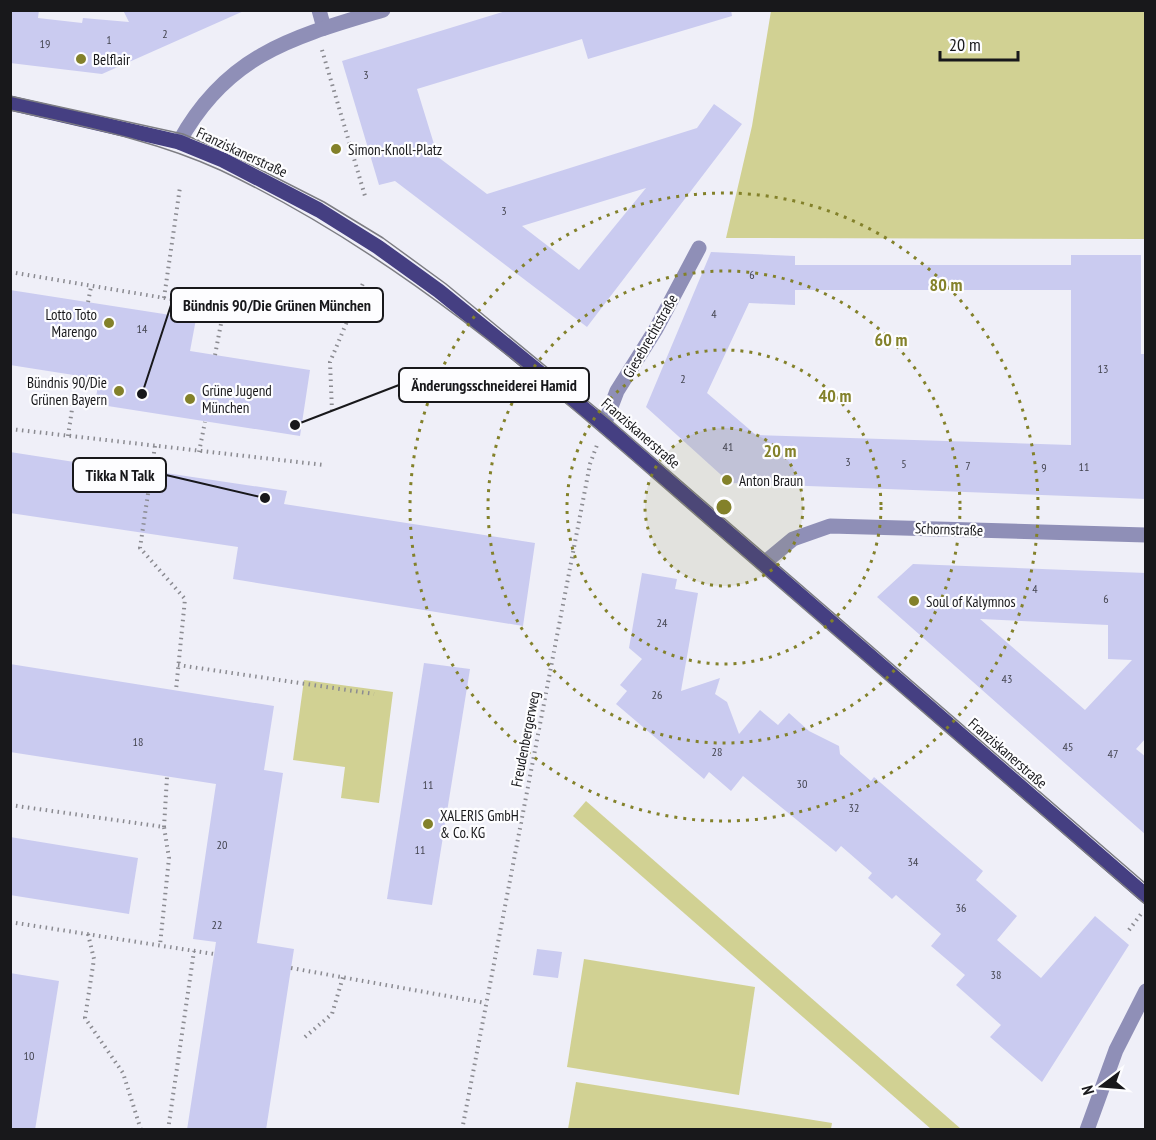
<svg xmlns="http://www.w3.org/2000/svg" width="1156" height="1140" font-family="'PT Sans Narrow',sans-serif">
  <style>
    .green { fill: #d1d193 }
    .building { fill: #cacbf0; fill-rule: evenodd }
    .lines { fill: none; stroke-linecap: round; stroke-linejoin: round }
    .path { stroke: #8b8b91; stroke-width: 4; stroke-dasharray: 1.5 4.5; stroke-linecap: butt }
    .minor { stroke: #8f8fb7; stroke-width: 15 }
    .major { stroke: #453f82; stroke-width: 15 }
    .tram { stroke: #7d7d83; stroke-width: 1.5 }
    .ring { fill: none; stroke: #83812a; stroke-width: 3; stroke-dasharray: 3 6 }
    .poi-dot { fill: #83812a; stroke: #fdfdff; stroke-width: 2 }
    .labels { text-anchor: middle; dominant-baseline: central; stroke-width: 4.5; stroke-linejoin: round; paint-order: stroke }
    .number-label { font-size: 12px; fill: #444550 }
    .poi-label { font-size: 15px; fill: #18181b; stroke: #fdfdff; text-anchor: start }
    .street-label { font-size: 15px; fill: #18181b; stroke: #fdfdff }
    .centre { fill: #83812a; stroke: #fdfdff; stroke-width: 3 }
    .ring-label { font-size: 18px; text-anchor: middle; font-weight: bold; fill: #83812a; stroke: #fdfdff; stroke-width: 4.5; stroke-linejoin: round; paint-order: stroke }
    .leader { fill: none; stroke: #18181b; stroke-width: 2 }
    .callout-dot { fill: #18181b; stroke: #fdfdff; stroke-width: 2 }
    .callout { fill: #fdfdff; stroke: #18181b; stroke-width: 2 }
    .callout-label { font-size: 16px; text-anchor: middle; font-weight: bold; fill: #18181b }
  </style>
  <rect width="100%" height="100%" fill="#efeff8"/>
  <g class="green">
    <path d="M771,11H1145V239L726,238L752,126Z"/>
    <path d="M304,680L393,692L379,803L341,798L345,767L293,760Z"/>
    <path d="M586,801L961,1129H931L573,816Z"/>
    <path d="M584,959L755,987L739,1095L567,1067Z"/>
    <path d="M576,1082L832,1123L831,1129H568Z"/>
  </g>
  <g class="building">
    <path d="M10,10H39L38,18L82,23L83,18L129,22L123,10H246L102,74L10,63Z"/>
    <path d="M509,10H731L732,16L588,59L582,39L417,89L438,157L487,194L697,128L714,104L742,124L587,327L395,181L379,185L342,61ZM646,188L579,270L522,226Z"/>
    <path d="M711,252L795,256V265H1071V255H1141V354H1146V499L730,483L646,407ZM795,290H1071V445L756,435L707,393L749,303L795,305Z"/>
    <path d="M10,290L196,319L190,351L310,370L300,436L95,404L99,379L10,365Z"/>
    <path d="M10,452L158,475L159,472L287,491L284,504L535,543L523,626L233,579L238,547L10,513Z"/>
    <path d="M913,564L1146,573V738L1136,749L1146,757V835L877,597ZM980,619L1108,625V659L1132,660L1085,710Z"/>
    <path d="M642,573L677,579L675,589L698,593L681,691L720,678L715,694L727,702L739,734L760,710L778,725L789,713L809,731L839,746L840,754L871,781L874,777L983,871L976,880L1017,916L997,940L1041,978L1095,916L1129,945L1042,1082L990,1037L1001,1025L956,985L965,975L931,946L941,934L896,895L892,899L868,878L872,873L841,846L836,852L743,776L731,791L709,772L704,779L616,704L627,691L620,685L642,659L629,648Z"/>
    <path d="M424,663L470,669L432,905L387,899Z"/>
    <path d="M10,664L274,706L264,770L283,773L257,943L294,949L266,1130H187L216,942L193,939L216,784L10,752Z"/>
    <path d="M10,837L138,858L129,914L10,895Z"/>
    <path d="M537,949L562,952L558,978L533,975Z"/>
    <path d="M10,973L59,981L35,1130H10Z"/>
  </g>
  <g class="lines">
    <g class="path">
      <path d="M322,50L365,196"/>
      <path d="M10,272L224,308L242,304"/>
      <path d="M164,298L180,187"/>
      <path d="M88,302L91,287"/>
      <path d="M215,355L224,308"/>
      <path d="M332,411L330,362L364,281"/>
      <path d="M10,429L324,465"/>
      <path d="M68,436L77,376"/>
      <path d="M155,446L140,548L185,599L176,690"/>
      <path d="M199,452L205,422"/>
      <path d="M178,665L374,694"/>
      <path d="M10,805L164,827L169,858L160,945"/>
      <path d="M164,827L167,777"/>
      <path d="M10,922L214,954"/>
      <path d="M1129,930L1141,914"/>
      <path d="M88,934L94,959L85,1018L123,1073L141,1130"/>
      <path d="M291,968L486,1003"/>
      <path d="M305,1037L332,1014L343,977"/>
      <path d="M168,1130L194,951"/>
      <path d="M462,1130L590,464L597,445"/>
    </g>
    <g class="minor">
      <path d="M319,10L324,28"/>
      <path d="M179,142C227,54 293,37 383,10"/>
      <path d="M604,425L617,391L656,329L699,248"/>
      <path d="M764,563L793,539L830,526L1146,535"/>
      <path d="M1087,1130L1116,1050L1146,991"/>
    </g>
    <path class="major" d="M10,103L179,142L223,160L319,210L378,247L439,291L604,425L1146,896"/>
    <g class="tram">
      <path d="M10,96L183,134L226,152L324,202L383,238L446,284L607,417L1146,884"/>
      <path d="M10,110C81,126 155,140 220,170C407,258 560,397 714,531C857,656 1001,781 1146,905"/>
    </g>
  </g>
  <circle cx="724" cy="507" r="79" fill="#83812a" fill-opacity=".12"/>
  <g class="ring">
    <circle cx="724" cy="507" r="79"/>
    <circle cx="724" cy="507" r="157"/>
    <circle cx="724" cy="507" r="236"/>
    <circle cx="724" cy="507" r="314"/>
  </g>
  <g class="poi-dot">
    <circle cx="81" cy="59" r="6"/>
    <circle cx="336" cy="149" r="6"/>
    <circle cx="109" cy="323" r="6"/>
    <circle cx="119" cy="391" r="6"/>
    <circle cx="190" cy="399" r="6"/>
    <circle cx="727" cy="480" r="6"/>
    <circle cx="914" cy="601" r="6"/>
    <circle cx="428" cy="824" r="6"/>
  </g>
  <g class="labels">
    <g class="number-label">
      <text x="165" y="33">2</text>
      <text x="109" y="39">1</text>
      <text x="45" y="43">19</text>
      <text x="366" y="74">3</text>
      <text x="504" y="210">3</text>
      <text x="752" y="274">6</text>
      <text x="714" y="313">4</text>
      <text x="142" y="328">14</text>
      <text x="1103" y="368">13</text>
      <text x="683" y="378">2</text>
      <text x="728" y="446">41</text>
      <text x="848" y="461">3</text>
      <text x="904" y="463">5</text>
      <text x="968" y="465">7</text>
      <text x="1084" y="466">11</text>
      <text x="1044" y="467">9</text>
      <text x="1035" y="588">4</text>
      <text x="1106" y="598">6</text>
      <text x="662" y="622">24</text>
      <text x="1007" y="678">43</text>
      <text x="657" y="694">26</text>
      <text x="138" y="741">18</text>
      <text x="1068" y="746">45</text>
      <text x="717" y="751">28</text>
      <text x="1113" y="753">47</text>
      <text x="802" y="783">30</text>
      <text x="428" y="784">11</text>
      <text x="854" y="807">32</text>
      <text x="222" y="844">20</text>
      <text x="420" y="849">11</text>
      <text x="913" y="861">34</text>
      <text x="961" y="907">36</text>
      <text x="217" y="924">22</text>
      <text x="996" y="974">38</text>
      <text x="29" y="1055">10</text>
    </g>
    <g class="poi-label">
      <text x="93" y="59">Belflair</text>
      <text x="348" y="149">Simon-Knoll-Platz</text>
      <text x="97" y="314" text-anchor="end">Lotto Toto<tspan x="97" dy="17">Marengo</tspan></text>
      <text x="107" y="382" text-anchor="end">Bündnis 90/Die<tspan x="107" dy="17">Grünen Bayern</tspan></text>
      <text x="202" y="390">Grüne Jugend<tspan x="202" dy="17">München</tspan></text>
      <text x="739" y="480">Anton Braun</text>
      <text x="926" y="601">Soul of Kalymnos</text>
      <text x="440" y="815">XALERIS GmbH<tspan x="440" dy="17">&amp; Co. KG</tspan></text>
    </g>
    <g class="street-label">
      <text transform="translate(242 152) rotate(25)">Franziskanerstraße</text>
      <text transform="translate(650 336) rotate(-60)">Giesebrechtstraße</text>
      <text transform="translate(641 433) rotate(41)">Franziskanerstraße</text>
      <text transform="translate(949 529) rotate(2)">Schornstraße</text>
      <text transform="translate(525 739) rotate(-79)">Freudenbergerweg</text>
      <text transform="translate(1008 753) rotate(41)">Franziskanerstraße</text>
    </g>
  </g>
  <circle cx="724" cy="507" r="9" class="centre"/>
  <g class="ring-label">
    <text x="946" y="291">80 m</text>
    <text x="891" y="346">60 m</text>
    <text x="835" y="402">40 m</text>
    <text x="780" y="457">20 m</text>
  </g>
  <path class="leader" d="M142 394L171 305M295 425L399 385M265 498L166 475"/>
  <g class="callout-dot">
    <circle cx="142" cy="394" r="6"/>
    <circle cx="295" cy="425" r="6"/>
    <circle cx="265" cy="498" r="6"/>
  </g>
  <g class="callout">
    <rect x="171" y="288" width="212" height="34" rx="6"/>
    <rect x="399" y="368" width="190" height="34" rx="6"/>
    <rect x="73" y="458" width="93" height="34" rx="6"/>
  </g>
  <g class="callout-label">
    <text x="277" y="311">Bündnis 90/Die Grünen München</text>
    <text x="494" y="391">Änderungsschneiderei Hamid</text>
    <text x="120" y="481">Tikka N Talk</text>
  </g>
  <rect width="1156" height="1140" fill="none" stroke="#18181b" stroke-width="24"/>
  <g transform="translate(1102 1086) rotate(254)" stroke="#fdfdff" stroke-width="4.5" paint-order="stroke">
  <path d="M0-4.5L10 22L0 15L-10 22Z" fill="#18181b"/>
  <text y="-9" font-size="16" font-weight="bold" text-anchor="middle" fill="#18181b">N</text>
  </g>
  <path d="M940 51v9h78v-9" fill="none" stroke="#18181b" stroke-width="3"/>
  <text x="949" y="51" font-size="18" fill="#18181b" stroke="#fdfdff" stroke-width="4.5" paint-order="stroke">20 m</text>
</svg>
